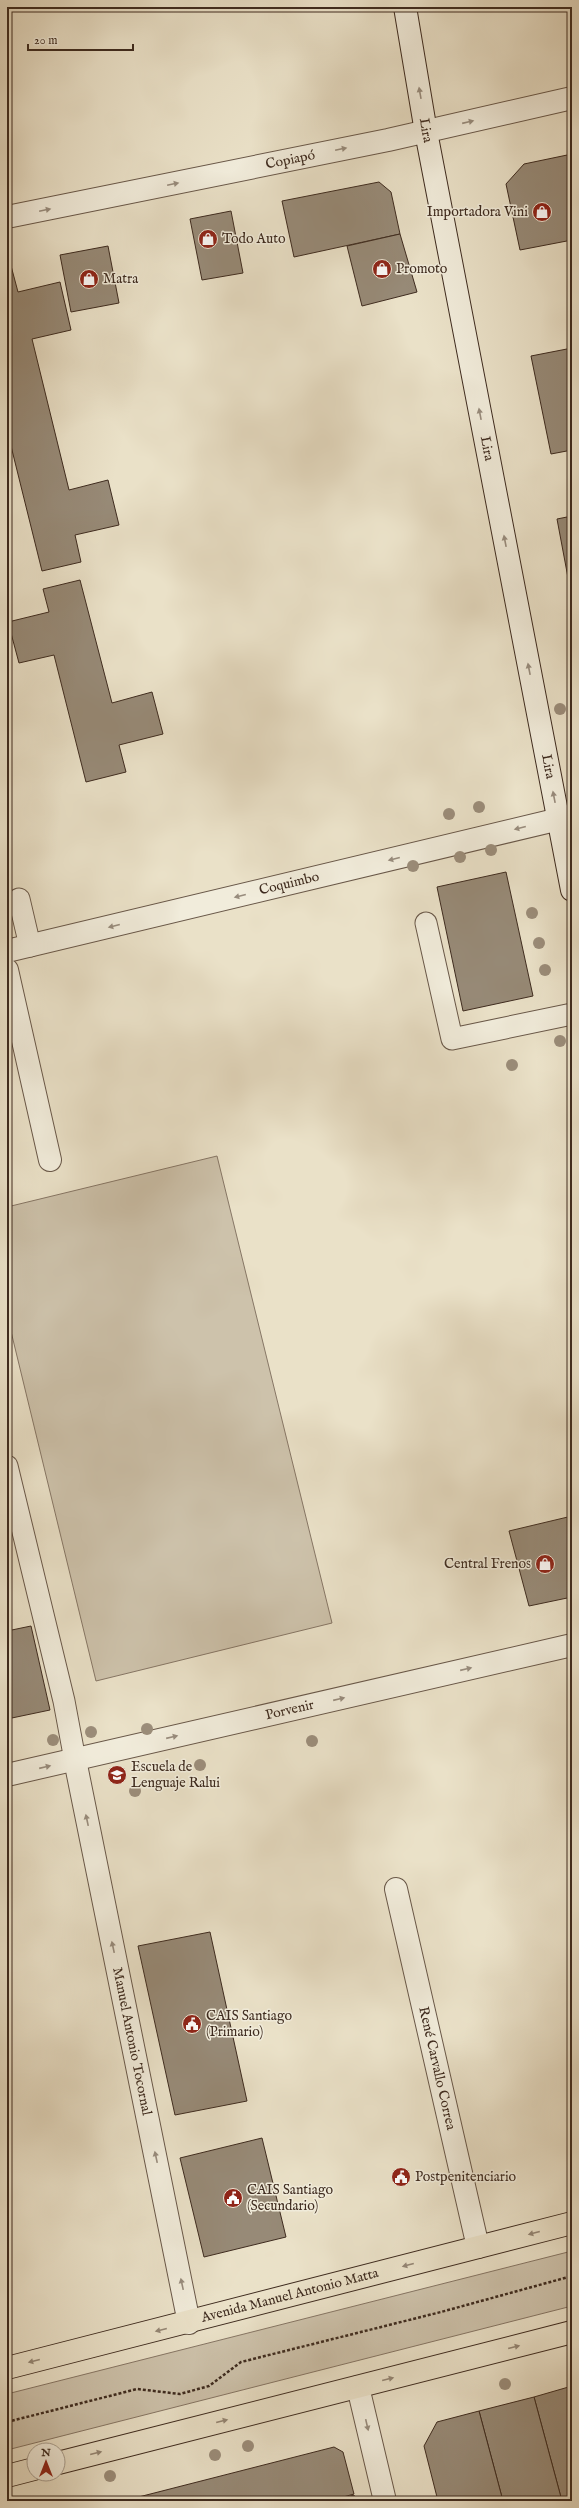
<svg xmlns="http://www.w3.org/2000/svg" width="579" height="2508" font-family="'IM FELL English',serif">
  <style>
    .green { fill: #cdc2ab; stroke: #867665 }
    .building { fill: #978a77; stroke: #3e2b1f }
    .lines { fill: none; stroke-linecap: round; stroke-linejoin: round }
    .service-casing { stroke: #695849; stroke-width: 23 }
    .minor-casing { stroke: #695849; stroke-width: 24 }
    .tertiary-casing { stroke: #695849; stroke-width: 24 }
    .secondary-casing { stroke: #3e2b1f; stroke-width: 24 }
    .primary-casing { stroke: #3e2b1f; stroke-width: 24 }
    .path { stroke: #3e2b1f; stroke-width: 2.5; stroke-dasharray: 3 2; stroke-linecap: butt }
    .service { stroke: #f1ecdb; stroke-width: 21 }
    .minor { stroke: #f1ecdb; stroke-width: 22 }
    .tertiary { stroke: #f1ecdb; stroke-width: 22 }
    .secondary { stroke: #f1ecdb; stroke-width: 22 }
    .primary { stroke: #eae1c8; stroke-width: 22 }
    .tree { fill: #9b8d7a }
    .oneway { fill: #988c7d }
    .oneway2 { fill: #948674 }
    .labels { text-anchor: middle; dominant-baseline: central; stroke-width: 3; stroke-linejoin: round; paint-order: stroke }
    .street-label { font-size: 14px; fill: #3e2b1f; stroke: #f1ecdb }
    .poi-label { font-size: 14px; fill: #3e2b1f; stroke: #f1ecdb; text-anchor: start }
  </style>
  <rect width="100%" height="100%" fill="#eae1c8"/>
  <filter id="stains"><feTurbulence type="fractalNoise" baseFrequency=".005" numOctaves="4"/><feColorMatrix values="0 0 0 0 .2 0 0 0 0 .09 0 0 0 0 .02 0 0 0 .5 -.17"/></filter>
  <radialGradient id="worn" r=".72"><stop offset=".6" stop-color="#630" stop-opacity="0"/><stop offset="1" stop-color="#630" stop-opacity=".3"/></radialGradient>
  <g class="green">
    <path d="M217,1156L332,1623L96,1681L7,1315V1207Z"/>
    <path d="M572,2251V2306L7,2450V2394Z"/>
  </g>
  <g class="building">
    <path d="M572,154V240L520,250L506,184L524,164Z"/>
    <path d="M379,182L391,192L400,234L294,257L282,201Z"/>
    <path d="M231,211L243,273L202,280L190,219Z"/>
    <path d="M400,234L417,292L362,306L347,246Z"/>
    <path d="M108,246L119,303L71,312L60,255Z"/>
    <path d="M10,262L18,292L60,282L71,330L32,339L69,490L108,480L119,525L75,535L81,562L42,571L10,442L7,443V263Z"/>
    <path d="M572,348V450L551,454L531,356Z"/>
    <path d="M572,516V599L557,519Z"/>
    <path d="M80,580L112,703L152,692L163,734L119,745L126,772L86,782L54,655L19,663L8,622L49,612L43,589Z"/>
    <path d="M506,872L533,996L463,1011L437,887Z"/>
    <path d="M572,1516V1597L529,1606L509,1531Z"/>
    <path d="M31,1626L50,1710L7,1719V1631Z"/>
    <path d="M210,1932L247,2101L175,2115L138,1946Z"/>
    <path d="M262,2138L286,2237L204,2257L180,2158Z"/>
    <path d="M572,2386V2501H562L534,2397Z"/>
    <path d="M534,2397L562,2501H503L479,2411Z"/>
    <path d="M479,2411L503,2501H438L424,2446L437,2422Z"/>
    <path d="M334,2447L343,2452L354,2494L329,2501H123Z"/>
    <path d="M354,2495L356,2501H331Z"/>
  </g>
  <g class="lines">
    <defs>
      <g id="service">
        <path d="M19,899L30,946"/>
        <path d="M426,923L452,1039L572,1014"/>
        <path d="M7,1466L64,1701L75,1760"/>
      </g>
      <g id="minor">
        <path id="s1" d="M7,951L572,816"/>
        <path d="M7,970L50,1160"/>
        <path id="s2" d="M75,1760L189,2323"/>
        <path id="s3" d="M7,1775L572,1645"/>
        <path id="s4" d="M396,1889L478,2247"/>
        <path d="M358,2387L385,2501"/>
      </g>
      <g id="tertiary">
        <path id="s5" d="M7,217L388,140L572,98"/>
      </g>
      <g id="secondary">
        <path id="s6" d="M405,7L426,132L572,890"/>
      </g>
      <g id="primary">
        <path id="s7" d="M7,2368L572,2223"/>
        <path d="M58,2463L572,2332"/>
        <path d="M7,2476L34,2469"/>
      </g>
    </defs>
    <use href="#service" class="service-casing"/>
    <use href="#minor" class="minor-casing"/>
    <use href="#tertiary" class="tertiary-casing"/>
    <use href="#secondary" class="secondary-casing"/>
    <use href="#primary" class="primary-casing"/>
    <path class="path" d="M7,2422L137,2389L180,2394L209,2386L241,2362L441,2312L572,2276"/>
    <use href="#service" class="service"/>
    <use href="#minor" class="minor"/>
    <use href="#tertiary" class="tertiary"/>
    <use href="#secondary" class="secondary"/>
    <use href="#primary" class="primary"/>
  </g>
  <g class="tree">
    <circle cx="560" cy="709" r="6"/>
    <circle cx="479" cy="807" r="6"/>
    <circle cx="449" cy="814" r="6"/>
    <circle cx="491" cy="850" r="6"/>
    <circle cx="460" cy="857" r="6"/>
    <circle cx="413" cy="866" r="6"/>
    <circle cx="532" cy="913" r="6"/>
    <circle cx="539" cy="943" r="6"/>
    <circle cx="545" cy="970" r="6"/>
    <circle cx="560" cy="1041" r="6"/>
    <circle cx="512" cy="1065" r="6"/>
    <circle cx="147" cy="1729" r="6"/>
    <circle cx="91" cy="1732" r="6"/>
    <circle cx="53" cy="1740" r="6"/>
    <circle cx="312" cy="1741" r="6"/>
    <circle cx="200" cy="1765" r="6"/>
    <circle cx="135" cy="1791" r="6"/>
    <circle cx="505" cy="2384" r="6"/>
    <circle cx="248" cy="2446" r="6"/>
    <circle cx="215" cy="2455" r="6"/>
    <circle cx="110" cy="2476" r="6"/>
  </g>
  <defs><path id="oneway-solid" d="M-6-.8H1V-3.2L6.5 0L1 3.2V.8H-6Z"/></defs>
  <g class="oneway">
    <use href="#oneway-solid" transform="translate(420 93) rotate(-100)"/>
    <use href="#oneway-solid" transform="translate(468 122) rotate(-13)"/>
    <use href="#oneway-solid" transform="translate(341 149) rotate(-12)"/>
    <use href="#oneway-solid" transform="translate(173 184) rotate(-12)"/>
    <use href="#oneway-solid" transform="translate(45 210) rotate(-12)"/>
    <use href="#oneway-solid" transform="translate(480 414) rotate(-101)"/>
    <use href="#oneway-solid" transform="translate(505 541) rotate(-101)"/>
    <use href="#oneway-solid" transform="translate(529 669) rotate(-101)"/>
    <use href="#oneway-solid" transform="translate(554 797) rotate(-101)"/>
    <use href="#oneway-solid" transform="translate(520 828) rotate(166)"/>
    <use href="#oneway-solid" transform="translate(394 859) rotate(166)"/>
    <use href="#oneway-solid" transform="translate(240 896) rotate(166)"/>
    <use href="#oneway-solid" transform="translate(114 926) rotate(166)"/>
    <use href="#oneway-solid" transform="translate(466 1669) rotate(-13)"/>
    <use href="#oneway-solid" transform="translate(339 1699) rotate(-13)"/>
    <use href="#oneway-solid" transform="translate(172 1737) rotate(-13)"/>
    <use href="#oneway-solid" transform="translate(45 1767) rotate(-13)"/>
    <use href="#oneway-solid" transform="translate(87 1820) rotate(-102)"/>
    <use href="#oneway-solid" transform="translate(113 1947) rotate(-102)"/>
    <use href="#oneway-solid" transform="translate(156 2157) rotate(-102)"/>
    <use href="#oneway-solid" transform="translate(182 2284) rotate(-102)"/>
    <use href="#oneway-solid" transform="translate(367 2425) rotate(77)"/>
  </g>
  <g class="oneway2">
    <use href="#oneway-solid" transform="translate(534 2233) rotate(165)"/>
    <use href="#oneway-solid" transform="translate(408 2265) rotate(165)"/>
    <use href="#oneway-solid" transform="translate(161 2330) rotate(166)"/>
    <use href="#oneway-solid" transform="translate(514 2347) rotate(-14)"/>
    <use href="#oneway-solid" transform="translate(34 2361) rotate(166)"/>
    <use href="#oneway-solid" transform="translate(388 2379) rotate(-14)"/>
    <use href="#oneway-solid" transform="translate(222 2421) rotate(-14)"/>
    <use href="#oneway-solid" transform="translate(96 2453) rotate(-14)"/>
  </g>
  <defs>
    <symbol id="shop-disc" viewBox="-11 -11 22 22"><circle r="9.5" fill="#8f2418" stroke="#f1ecdb"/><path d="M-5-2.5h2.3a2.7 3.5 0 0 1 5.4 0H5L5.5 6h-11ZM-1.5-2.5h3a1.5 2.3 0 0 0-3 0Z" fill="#fff"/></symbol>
    <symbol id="school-disc" viewBox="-11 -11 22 22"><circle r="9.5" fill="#8f2418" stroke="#f1ecdb"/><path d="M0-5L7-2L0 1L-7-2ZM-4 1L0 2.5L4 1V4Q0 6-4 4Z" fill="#fff"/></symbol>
    <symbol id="civic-disc" viewBox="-11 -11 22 22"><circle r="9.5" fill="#8f2418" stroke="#f1ecdb"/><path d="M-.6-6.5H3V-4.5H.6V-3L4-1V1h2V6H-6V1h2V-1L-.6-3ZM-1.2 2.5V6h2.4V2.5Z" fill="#fff"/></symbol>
  </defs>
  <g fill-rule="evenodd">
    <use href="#shop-disc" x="531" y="201" width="22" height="22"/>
    <use href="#shop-disc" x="197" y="228" width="22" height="22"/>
    <use href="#shop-disc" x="371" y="258" width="22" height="22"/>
    <use href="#shop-disc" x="78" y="268" width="22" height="22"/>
    <use href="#shop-disc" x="534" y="1553" width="22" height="22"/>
    <use href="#school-disc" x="106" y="1764" width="22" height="22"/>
    <use href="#civic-disc" x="181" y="2013" width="22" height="22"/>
    <use href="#civic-disc" x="390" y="2166" width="22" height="22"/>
    <use href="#civic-disc" x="222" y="2187" width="22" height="22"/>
  </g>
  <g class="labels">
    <g class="street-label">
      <text stroke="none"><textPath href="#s6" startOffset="125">Lira</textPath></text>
      <text stroke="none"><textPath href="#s5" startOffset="289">Copiapó</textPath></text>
      <text stroke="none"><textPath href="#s6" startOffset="449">Lira</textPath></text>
      <text stroke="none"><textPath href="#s6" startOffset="773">Lira</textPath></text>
      <text stroke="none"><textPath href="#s1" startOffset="290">Coquimbo</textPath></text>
      <text stroke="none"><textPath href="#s3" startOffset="290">Porvenir</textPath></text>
      <text stroke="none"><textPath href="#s2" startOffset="287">Manuel Antonio Tocornal</textPath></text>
      <text stroke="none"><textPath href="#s4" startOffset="184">René Carvallo Correa</textPath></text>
      <text stroke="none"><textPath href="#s7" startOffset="292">Avenida Manuel Antonio Matta</textPath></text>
    </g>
    <g class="poi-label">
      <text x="528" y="212" text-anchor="end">Importadora Vini</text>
      <text x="222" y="239">Todo Auto</text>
      <text x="396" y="269">Promoto</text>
      <text x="103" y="279">Matra</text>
      <text x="531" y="1564" text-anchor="end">Central Frenos</text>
      <text x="131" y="1767">Escuela de<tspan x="131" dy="16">Lenguaje Ralui</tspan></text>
      <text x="206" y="2016">CAIS Santiago<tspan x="206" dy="16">(Primario)</tspan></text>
      <text x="415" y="2177">Postpenitenciario</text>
      <text x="247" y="2190">CAIS Santiago<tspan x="247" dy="16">(Secundario)</tspan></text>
    </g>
  </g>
  <rect width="579" height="2508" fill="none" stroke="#eae1c8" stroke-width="24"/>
  <rect x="8" y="8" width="563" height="2492" fill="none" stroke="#3e2b1f" stroke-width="2"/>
  <rect x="12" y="12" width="555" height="2484" fill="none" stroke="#3e2b1f"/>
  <g transform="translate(46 2462)"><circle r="19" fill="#f1ecdb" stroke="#a99f90"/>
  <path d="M0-3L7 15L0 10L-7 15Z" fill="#8f2418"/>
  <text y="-6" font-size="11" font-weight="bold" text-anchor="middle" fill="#3e2b1f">N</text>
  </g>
  <path d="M28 44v6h105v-6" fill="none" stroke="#3e2b1f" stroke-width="2"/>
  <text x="34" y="44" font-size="12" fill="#3e2b1f" stroke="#f1ecdb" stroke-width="3" paint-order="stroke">20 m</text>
  <rect width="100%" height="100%" filter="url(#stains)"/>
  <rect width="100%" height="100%" fill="url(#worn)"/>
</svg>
